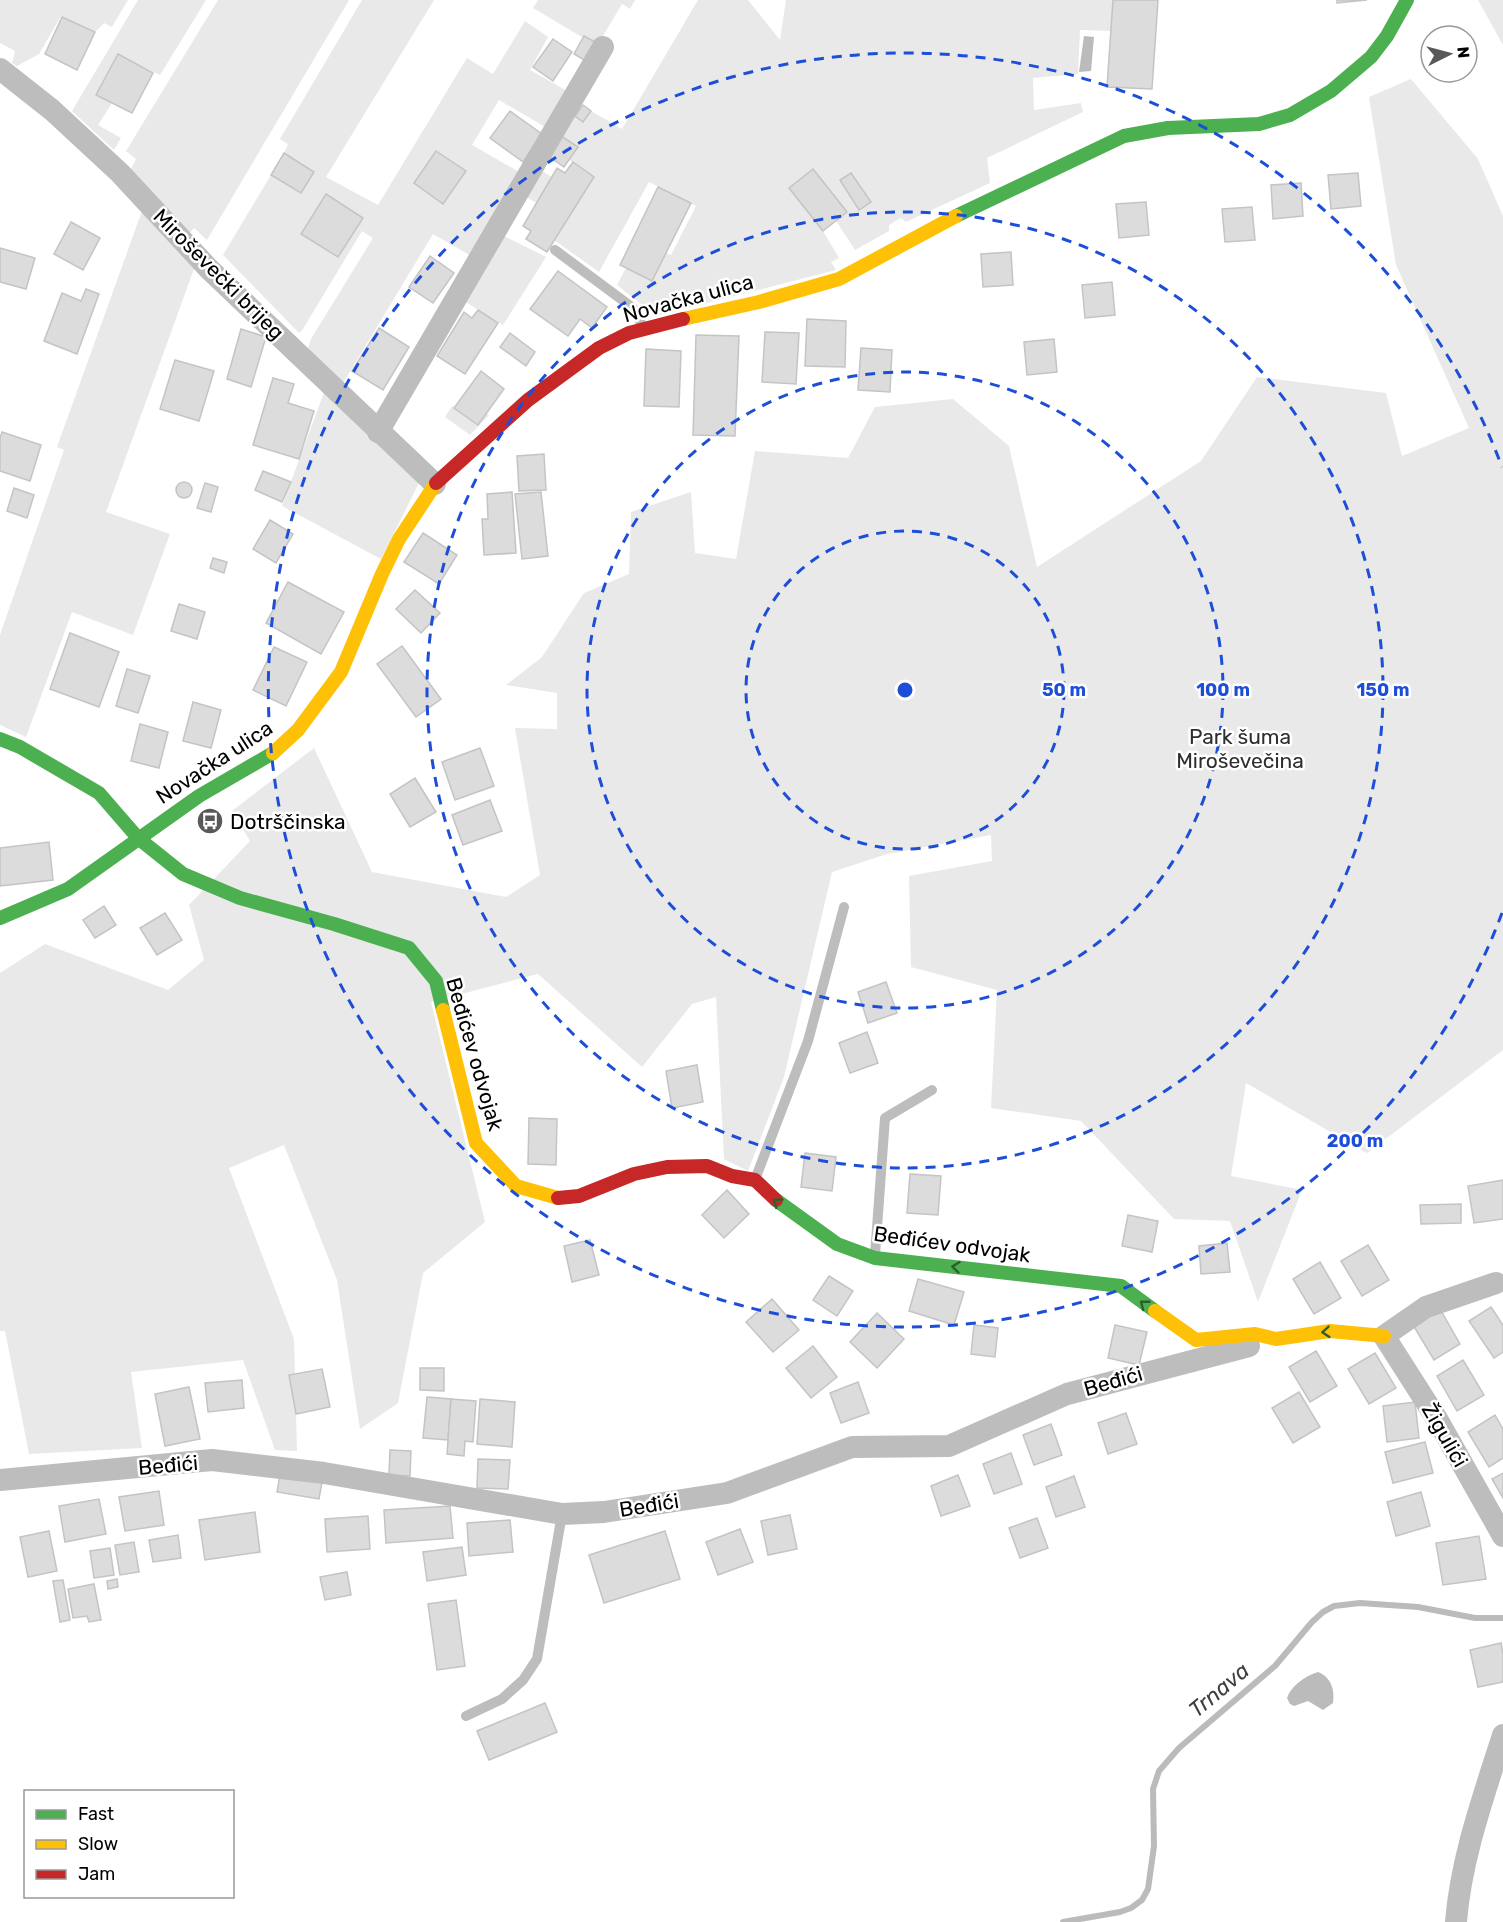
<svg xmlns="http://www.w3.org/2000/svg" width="1503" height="1922" font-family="Rubik,sans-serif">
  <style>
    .green { fill: #e9e9e9 }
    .water { fill: #bbb }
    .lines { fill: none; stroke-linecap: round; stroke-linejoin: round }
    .stream { stroke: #bbb; stroke-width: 6 }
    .building { fill: #dcdcdc; stroke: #c4c4c4; stroke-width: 1.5 }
    .lane { stroke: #bdbdbd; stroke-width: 10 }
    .street { stroke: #bdbdbd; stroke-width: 22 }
    .fast { stroke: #4caf50; stroke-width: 14 }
    .slow { stroke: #ffc107; stroke-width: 14 }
    .jam { stroke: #c62828; stroke-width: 14 }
    .oneway { stroke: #2a602c }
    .ring { fill: none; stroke: #1d4ed8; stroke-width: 3; stroke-dasharray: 10 8 }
    .labels { text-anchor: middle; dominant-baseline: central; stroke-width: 5; stroke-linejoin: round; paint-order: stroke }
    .street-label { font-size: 21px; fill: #000; stroke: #fff }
    .park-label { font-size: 21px; fill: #2e2e2e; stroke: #fff }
    .poi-label { font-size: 21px; fill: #000; stroke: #fff; text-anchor: start }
    .water-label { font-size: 22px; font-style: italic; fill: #3f3f3f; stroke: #fff }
    .centre { fill: #1d4ed8; stroke: #fff; stroke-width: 3 }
    .ring-label { font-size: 18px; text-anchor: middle; font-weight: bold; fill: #1d4ed8; stroke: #fff; stroke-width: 5; stroke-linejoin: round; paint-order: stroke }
  </style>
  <rect width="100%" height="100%" fill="#fff"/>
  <g class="green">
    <path d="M0,0H128L112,27L104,23L95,32L61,16L39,54L17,66L12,63L15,51L0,43Z"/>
    <path d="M138,0H206L160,75L117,55L96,94L112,103L98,125L121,138L114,150L72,111Z"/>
    <path d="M218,0H349L207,240L194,228L188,235L129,173L136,159L126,151Z"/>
    <path d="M362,0H434L326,177L378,205L467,58L493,74L525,21L548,37L530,70L569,92L547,128L499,100L472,145L521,173L471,256L433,234L345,380L340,385L307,351L311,339L373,238L362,231L303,329L299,333L223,255L284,153L288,144L280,139Z"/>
    <path d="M538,0H635L630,9L622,4L597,46L533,8Z"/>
    <path d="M698,0H748L780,40L786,0H1113L1111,31L1080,30L1078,74L1033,78L1034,110L1081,103L1083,112L987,158L990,183L906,222L901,218L889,225V231L855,250L836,221L812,169L789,188L823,231L839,258L831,262L836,270L656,316L617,285L626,268L666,253L671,255L696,206L649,182L599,272L554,240L593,177L569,160L577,147L561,136L575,116L583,122L591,111L622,129Z"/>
    <path d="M1478,0H1503V45Z"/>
    <path d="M1411,79L1478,159L1503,216V1050L1367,1153L1246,1083L1231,1176L1302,1190L1258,1302L1230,1221L1174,1219L1081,1121L991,1108L997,990L911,967L909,876L992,861L991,835L887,854L832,872L784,1077L748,1171L724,1159L716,997L692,1004L642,1067L538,974L431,1002L485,1222L423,1273L398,1403L360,1429L337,1280L284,1145L229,1168L294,1339L297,1451L275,1450L243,1360L131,1372L142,1448L29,1454L5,1331H0V973L45,944L168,990L204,960L189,905L250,841L232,811L314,748L372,872L506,897L540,875L515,728L557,729V693L506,685L542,657L584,593L629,574L631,512L691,492L695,553L736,559L755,451L848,458L875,407L953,399L1009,446L1037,567L1201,461L1257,377L1386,393L1402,456L1469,428L1396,265L1369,97Z"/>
    <path d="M540,170L552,177L537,203L524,196Z"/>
    <path d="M142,211L195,266L106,512L170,534L133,635L72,612L26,737L0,725V635L64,450L57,447Z"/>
    <path d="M504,236L546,257L503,325L464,301Z"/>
    <path d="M326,387L419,483L381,559L282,506Z"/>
    <path d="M452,406L464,412L478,408L489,415L470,435L445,417Z"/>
  </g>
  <g class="water">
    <path d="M1084,36L1094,37L1091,71L1079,72Z"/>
    <path d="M1318,1672C1331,1677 1335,1690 1333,1703L1323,1710L1308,1701L1294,1706L1290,1704L1287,1698C1291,1686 1305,1676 1318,1672Z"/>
  </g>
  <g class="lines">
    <path class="stream" d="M1063,1922L1120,1912L1131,1908L1142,1900L1148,1889L1154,1846L1153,1789L1159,1771L1179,1748L1275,1666L1312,1622L1323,1612L1334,1606L1360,1603L1418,1607L1475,1618H1503"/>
  </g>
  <g class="building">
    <path d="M1113,0H1158L1152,89L1107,87Z"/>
    <path d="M1337,0H1367L1337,3Z"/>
    <path d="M62,17L95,32L77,70L45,54Z"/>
    <path d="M584,36L597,43L586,61L574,54Z"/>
    <path d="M553,39L572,52L553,81L533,67Z"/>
    <path d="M118,54L153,73L132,113L96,95Z"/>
    <path d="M583,105L591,111L583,122L575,116Z"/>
    <path d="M510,111L542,134L523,162L490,138Z"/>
    <path d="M561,136L578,147L564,167L548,156Z"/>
    <path d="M436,151L466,171L443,204L414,183Z"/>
    <path d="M284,153L314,172L301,193L271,175Z"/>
    <path d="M573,162L594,177L547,252L526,239L531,231L523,226L557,168L565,173Z"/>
    <path d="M813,169L847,212L823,231L789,188Z"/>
    <path d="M851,173L871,202L859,210L840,180Z"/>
    <path d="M1358,173L1361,206L1331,209L1328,175Z"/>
    <path d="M1301,183L1303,216L1273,219L1271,185Z"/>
    <path d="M658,187L691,203L652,281L620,265Z"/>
    <path d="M326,194L363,218L338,257L301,234Z"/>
    <path d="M1146,202L1149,235L1119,238L1116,204Z"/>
    <path d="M1252,207L1255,240L1225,242L1222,209Z"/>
    <path d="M71,222L100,238L83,270L54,254Z"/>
    <path d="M0,248L35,258L26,289L0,282Z"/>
    <path d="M1011,252L1013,285L983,287L981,254Z"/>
    <path d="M430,256L454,273L433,303L409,287Z"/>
    <path d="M558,271L607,307L592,328L580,319L568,336L530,309Z"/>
    <path d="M1112,282L1115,315L1085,318L1082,285Z"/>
    <path d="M86,289L99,294L77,354L44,341L62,293L81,301Z"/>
    <path d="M478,310L498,323L465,374L437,356L464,312L472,318Z"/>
    <path d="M807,319L846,321L845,367L805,366Z"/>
    <path d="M379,328L409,347L383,390L352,371Z"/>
    <path d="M241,329L266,337L251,387L227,379Z"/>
    <path d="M765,332L799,333L796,384L762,382Z"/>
    <path d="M510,333L535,352L526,366L500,347Z"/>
    <path d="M696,335L739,336L735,436L693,435Z"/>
    <path d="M1054,339L1057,372L1027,375L1024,342Z"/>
    <path d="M861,348L892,350L890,392L858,390Z"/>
    <path d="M646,349L681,351L679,407L644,406Z"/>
    <path d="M175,360L214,371L199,421L160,409Z"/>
    <path d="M481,371L504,389L478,425L454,408Z"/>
    <path d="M273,378L294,384L288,403L314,411L299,459L253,445Z"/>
    <path d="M2,432L41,445L30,481L0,471V438Z"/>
    <path d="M544,454L546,490L519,491L517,456Z"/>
    <path d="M263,471L291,482L282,502L255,490Z"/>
    <circle cx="184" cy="490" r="8"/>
    <path d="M205,483L218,487L211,512L197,508Z"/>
    <path d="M14,488L34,495L27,518L7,511Z"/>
    <path d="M512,492L516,553L484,555L482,519H488L487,494Z"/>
    <path d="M541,492L548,556L522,559L515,494Z"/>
    <path d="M270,520L293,534L276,563L253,549Z"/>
    <path d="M423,533L457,555L439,584L404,562Z"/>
    <path d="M213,558L227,562L224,573L210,568Z"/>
    <path d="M288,582L344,612L321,654L266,623Z"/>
    <path d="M415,590L440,613L421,633L396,609Z"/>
    <path d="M179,604L205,612L197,639L171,631Z"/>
    <path d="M70,633L119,652L99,707L50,689Z"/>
    <path d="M402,646L441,699L416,717L377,664Z"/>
    <path d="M274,647L307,662L286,706L253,690Z"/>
    <path d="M127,669L150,676L138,713L116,706Z"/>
    <path d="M193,702L221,710L211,748L183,741Z"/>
    <path d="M140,724L168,732L159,768L131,761Z"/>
    <path d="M480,748L494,786L455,800L442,762Z"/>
    <path d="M415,778L436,812L410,827L390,794Z"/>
    <path d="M490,800L502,831L463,845L452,815Z"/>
    <path d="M49,842L53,880L0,886V848Z"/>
    <path d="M104,906L116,925L95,938L83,920Z"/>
    <path d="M165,913L182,940L157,955L140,928Z"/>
    <path d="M886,982L897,1013L868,1023L858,992Z"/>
    <path d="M867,1032L878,1063L850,1073L839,1043Z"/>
    <path d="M697,1065L703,1102L672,1108L666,1071Z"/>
    <path d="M529,1118L557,1119L556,1165L528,1164Z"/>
    <path d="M805,1153L836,1157L832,1191L801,1187Z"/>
    <path d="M910,1174L941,1176L938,1215L907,1213Z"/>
    <path d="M1503,1180V1219L1474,1223L1468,1186Z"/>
    <path d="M727,1190L749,1214L724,1238L702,1215Z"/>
    <path d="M1461,1204V1223L1421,1224L1420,1205Z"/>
    <path d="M1128,1215L1158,1221L1152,1252L1122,1246Z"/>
    <path d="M590,1240L599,1275L572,1282L564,1246Z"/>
    <path d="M1227,1243L1230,1272L1201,1274L1199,1246Z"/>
    <path d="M1368,1245L1389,1280L1362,1296L1341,1261Z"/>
    <path d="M1320,1262L1341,1298L1314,1314L1293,1279Z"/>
    <path d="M829,1276L853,1291L837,1316L813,1300Z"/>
    <path d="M918,1279L964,1292L954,1325L909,1311Z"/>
    <path d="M772,1299L799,1330L773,1352L746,1322Z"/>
    <path d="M1491,1307L1503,1325V1352L1494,1358L1469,1321Z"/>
    <path d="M1440,1309L1460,1344L1434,1360L1413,1325Z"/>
    <path d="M877,1313L904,1339L877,1368L850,1342Z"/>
    <path d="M974,1325L998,1328L995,1357L971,1354Z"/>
    <path d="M1115,1325L1147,1332L1139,1365L1108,1358Z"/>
    <path d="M813,1346L837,1377L811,1398L786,1368Z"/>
    <path d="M1316,1351L1337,1386L1310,1402L1289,1367Z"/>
    <path d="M1375,1353L1396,1388L1369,1404L1348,1369Z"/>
    <path d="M1463,1360L1484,1395L1457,1411L1437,1376Z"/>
    <path d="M420,1368H444V1391L420,1390Z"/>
    <path d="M322,1369L330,1407L296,1414L289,1375Z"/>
    <path d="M242,1380L244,1408L208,1412L205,1383Z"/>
    <path d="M858,1382L869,1413L841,1423L830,1393Z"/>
    <path d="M189,1387L200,1439L165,1446L155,1394Z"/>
    <path d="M1299,1392L1320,1427L1293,1443L1272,1408Z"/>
    <path d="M427,1397L451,1399L448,1440L423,1438Z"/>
    <path d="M451,1399L476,1401L473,1442L465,1441L464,1456L447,1454Z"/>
    <path d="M480,1399L515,1402L512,1447L477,1444Z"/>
    <path d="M1415,1402L1419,1438L1387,1442L1383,1406Z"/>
    <path d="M1126,1413L1137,1444L1108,1454L1098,1423Z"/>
    <path d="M1495,1415L1503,1429V1458L1489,1467L1468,1432Z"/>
    <path d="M1051,1424L1062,1455L1034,1465L1023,1435Z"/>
    <path d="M1425,1442L1433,1473L1393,1483L1385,1452Z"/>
    <path d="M390,1450L411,1451L410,1476L389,1475Z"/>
    <path d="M1011,1453L1022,1484L994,1494L983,1464Z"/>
    <path d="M478,1459L510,1460L508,1489L477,1488Z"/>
    <path d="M1503,1473V1498L1492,1479Z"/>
    <path d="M280,1475L322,1482L319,1499L277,1492Z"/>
    <path d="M958,1475L970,1506L941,1516L931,1486Z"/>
    <path d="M1074,1476L1085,1507L1056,1517L1046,1487Z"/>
    <path d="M159,1491L164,1525L125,1531L119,1497Z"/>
    <path d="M1421,1492L1430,1526L1396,1536L1387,1502Z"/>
    <path d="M99,1499L106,1534L65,1542L59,1506Z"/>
    <path d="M450,1506L453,1538L386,1543L384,1510Z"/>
    <path d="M255,1512L260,1552L205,1560L199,1520Z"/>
    <path d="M790,1515L797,1549L768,1555L761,1521Z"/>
    <path d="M368,1516L370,1549L327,1552L325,1519Z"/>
    <path d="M1037,1518L1048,1548L1020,1558L1009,1528Z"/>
    <path d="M510,1520L513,1552L469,1556L467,1523Z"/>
    <path d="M740,1529L753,1562L718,1575L706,1542Z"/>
    <path d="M49,1531L57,1571L28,1577L20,1537Z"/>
    <path d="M665,1531L680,1579L604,1603L589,1555Z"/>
    <path d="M178,1535L181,1558L153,1562L149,1540Z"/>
    <path d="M1479,1536L1486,1579L1443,1585L1436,1543Z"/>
    <path d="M134,1542L139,1572L120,1575L115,1545Z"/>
    <path d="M462,1547L466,1575L427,1581L423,1552Z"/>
    <path d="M110,1548L114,1575L94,1578L90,1551Z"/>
    <path d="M347,1572L351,1595L325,1600L320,1577Z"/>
    <path d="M117,1579L118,1587L108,1589L107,1581Z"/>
    <path d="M63,1580L70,1620L60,1622L53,1581Z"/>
    <path d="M94,1584L101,1620L89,1622L87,1616L73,1618L68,1589Z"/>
    <path d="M456,1600L465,1666L437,1670L428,1604Z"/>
    <path d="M1501,1643L1503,1654V1682L1478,1687L1470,1650Z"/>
    <path d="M545,1703L557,1732L489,1760L477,1731Z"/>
  </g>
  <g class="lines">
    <g class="lane">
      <path d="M555,250L633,308L642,325"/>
      <path d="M756,1177L808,1041L844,907"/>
      <path d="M875,1255L885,1118L932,1090"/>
      <path d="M466,1716L502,1699L523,1680L537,1659L562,1514"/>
    </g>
    <g class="street">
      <path d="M0,69L52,110L120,173L209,269L435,484"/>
      <path d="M378,432L603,47"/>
      <path d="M1496,1283L1426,1307L1384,1336L1437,1419L1503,1536"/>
      <path d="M0,1480L212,1460L324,1473L562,1514L604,1512L727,1493L852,1447L949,1446L1067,1394L1249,1346"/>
      <path d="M1456,1922C1461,1858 1484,1795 1503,1735"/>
    </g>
    <g class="fast">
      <path d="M956,216L1124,136L1168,128L1259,124L1290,115L1331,91L1371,57L1387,36L1407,0"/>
      <path d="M0,739L20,747L99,793L138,838L183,874L240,898L334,924L409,948L436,981L443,1010"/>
      <path d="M0,918L68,889L199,796L273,753"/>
      <path d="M776,1200L837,1244L875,1258L1121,1286L1155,1311"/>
    </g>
    <g class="slow">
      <path d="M683,319L759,302L839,279L956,216"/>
      <path d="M273,753L298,730L341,672L382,574L399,539L436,483"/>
      <path d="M443,1010L476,1143L516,1186L558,1198"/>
      <path d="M1155,1311L1196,1340L1255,1334L1276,1339L1330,1331L1384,1336"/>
    </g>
    <g class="jam">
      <path d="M436,483L528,400L599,348L629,333L683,319"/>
      <path d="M558,1198L579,1196L634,1174L667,1167L707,1166L732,1176L755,1180L776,1200"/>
    </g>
  </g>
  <defs><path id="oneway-chevron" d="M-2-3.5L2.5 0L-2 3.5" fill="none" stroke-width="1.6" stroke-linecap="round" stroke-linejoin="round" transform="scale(1.5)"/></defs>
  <g class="oneway">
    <use href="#oneway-chevron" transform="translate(777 1202) rotate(-143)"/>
    <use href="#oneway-chevron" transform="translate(956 1267) rotate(-174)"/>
    <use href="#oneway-chevron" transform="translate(1144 1304) rotate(-142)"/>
    <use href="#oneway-chevron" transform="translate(1326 1332) rotate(175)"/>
  </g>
  <g class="ring">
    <circle cx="905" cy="690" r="159"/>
    <circle cx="905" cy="690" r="318"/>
    <circle cx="905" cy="690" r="478"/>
    <path d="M1502 913A637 637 0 1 1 1502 467"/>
  </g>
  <defs>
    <symbol id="bus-disc" viewBox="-11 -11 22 22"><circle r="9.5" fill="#595959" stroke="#fff"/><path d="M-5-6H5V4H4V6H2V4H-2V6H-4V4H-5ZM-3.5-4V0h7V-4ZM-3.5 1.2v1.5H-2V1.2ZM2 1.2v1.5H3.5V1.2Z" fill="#fff"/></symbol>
  </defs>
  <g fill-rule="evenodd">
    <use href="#bus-disc" x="195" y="806" width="30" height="30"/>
  </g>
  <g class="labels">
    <g class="street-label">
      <text transform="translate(219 274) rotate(45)">Miroševečki brijeg</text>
      <text transform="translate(688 298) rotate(-15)">Novačka ulica</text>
      <text transform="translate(214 762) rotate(-33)">Novačka ulica</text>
      <text transform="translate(475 1054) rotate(74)">Beđićev odvojak</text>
      <text transform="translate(952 1244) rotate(8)">Beđićev odvojak</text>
      <text transform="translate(1113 1381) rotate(-16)">Beđići</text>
      <text transform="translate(1445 1435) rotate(60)">Žigulići</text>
      <text transform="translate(168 1465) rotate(-5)">Beđići</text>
      <text transform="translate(649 1505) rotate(-9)">Beđići</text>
    </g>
    <g class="park-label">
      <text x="1240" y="736">Park šuma<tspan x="1240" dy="24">Miroševečina</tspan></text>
    </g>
    <g class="poi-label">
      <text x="230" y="821">Dotrščinska</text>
    </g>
    <g class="water-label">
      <text transform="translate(1219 1690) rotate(-40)">Trnava</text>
    </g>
  </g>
  <circle cx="905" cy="690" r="9" class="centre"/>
  <g class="ring-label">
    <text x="1064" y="696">50 m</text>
    <text x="1223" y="696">100 m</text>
    <text x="1383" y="696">150 m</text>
    <text x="1355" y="1147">200 m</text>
  </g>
  <rect x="24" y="1790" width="210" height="108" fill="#ffffff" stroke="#999999" stroke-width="1.5"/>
  <rect x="36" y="1810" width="30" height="9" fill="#4caf50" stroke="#999999" stroke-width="1.5"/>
  <text x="78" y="1820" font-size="18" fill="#000000">Fast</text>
  <rect x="36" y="1840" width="30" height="9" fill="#ffc107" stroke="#999999" stroke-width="1.5"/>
  <text x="78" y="1850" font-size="18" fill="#000000">Slow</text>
  <rect x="36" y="1870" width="30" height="9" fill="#c62828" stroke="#999999" stroke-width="1.5"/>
  <text x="78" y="1880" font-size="18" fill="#000000">Jam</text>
  <g transform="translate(1449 54) rotate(84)"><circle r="28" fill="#ffffff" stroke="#999999" stroke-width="1.5"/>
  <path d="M0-4.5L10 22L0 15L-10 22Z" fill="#595959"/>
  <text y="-9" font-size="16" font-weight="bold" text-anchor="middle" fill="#000000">N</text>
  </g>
</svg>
